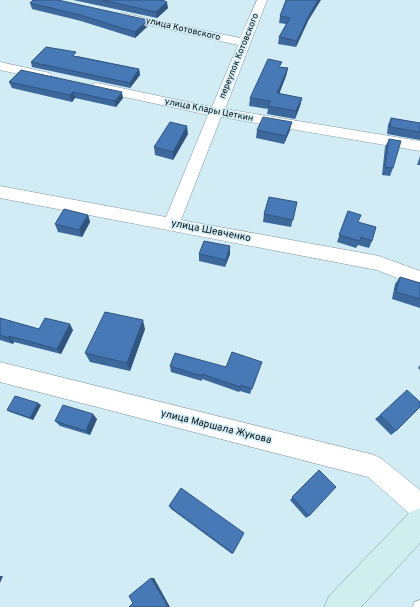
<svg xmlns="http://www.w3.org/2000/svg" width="420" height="607" font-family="Overpass,sans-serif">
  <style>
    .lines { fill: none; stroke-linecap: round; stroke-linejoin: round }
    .lane-casing { stroke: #7e959e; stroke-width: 1 }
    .street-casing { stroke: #7e959e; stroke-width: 1 }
    .secondary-casing { stroke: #7e959e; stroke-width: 1 }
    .lane { fill: #fff; fill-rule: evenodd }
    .street { fill: #fff; fill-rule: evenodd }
    .secondary { fill: #d0eeee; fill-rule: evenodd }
    .wall { fill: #3c689c }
    .shaded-wall { fill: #31557f }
    .building { fill: #4679b5; stroke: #31557f }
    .labels { text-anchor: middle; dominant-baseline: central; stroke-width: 3; stroke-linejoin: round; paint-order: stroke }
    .far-street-label { font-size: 9px; fill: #060f12; stroke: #d2ecf6 }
    .street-label { font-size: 10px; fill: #060f12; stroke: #d2ecf6 }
  </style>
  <rect width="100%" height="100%" fill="#d2ecf6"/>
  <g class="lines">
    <defs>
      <path id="lane" d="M420,600V607H413L414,602Z"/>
      <g id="street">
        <path d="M257,0H267L225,109L420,141V151L221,117L181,220L379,256L420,271V287L377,270L0,198V186L166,217L208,115L97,91L92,90L90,87L92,84L97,83L212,107L238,45L122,19L118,18L116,16L118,14L122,13L240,38Z"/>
        <path d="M0,62L50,73L51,76L50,79L45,80L0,70Z"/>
        <path d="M0,362L374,455L382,459L420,490V518L411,515L368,477L0,382Z"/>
      </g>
      <path id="secondary" d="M420,508V543L361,607H324L329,596L410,512Z"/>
    </defs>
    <use href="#lane" class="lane-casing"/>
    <use href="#street" class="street-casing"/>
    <use href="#secondary" class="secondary-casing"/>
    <use href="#lane" class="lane"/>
    <use href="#street" class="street"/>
    <use href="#secondary" class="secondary"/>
  </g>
  <g class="wall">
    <path d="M73,0H163L168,8L157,18Z"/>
    <path d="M286,0L308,21L296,47L278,44L279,37L286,24L279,23L280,16Z"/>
    <path d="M30,3L148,26L135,38L81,21L32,9Z"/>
    <path d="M77,56L139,69L140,75L130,88L32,67L31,62Z"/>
    <path d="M281,67L288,68L286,76L279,94L302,98L300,106L295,119L267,114L268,109L249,106L250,98Z"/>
    <path d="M9,82L123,98L116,107L75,98L72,102L12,88Z"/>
    <path d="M391,118L420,123V140L387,134L388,125Z"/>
    <path d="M257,130H290L284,144L256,138Z"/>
    <path d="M188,134L173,160L155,155L154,147Z"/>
    <path d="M389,139L393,168L390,176L382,175L385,147Z"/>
    <path d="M420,156V165H417Z"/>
    <path d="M297,202L291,227L263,222L264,214Z"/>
    <path d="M348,211L358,222L372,241L369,248L358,245L356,248L337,242Z"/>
    <path d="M88,215L90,222L82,237L58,232L55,224Z"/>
    <path d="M230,246V254L225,267L199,261V254Z"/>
    <path d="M400,277L420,283V308L392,299L395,284Z"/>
    <path d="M0,318L39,329L73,330L61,354L14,342L13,344L0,340Z"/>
    <path d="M145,329L130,371L90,362L85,353Z"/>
    <path d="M420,365V370L418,368Z"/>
    <path d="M170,366L226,367H260L250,394L240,391L239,392L202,379V381L171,372Z"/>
    <path d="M41,405L33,420L10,412L7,410Z"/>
    <path d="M380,415L396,431L391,435L375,419Z"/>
    <path d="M97,419L90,435L60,426L55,421Z"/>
    <path d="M319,470L309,516L306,518L290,500Z"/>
    <path d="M169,506L233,553L232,554L171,509Z"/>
  </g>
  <g class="shaded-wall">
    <path d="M161,0H163V5L167,2L168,8L157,18L156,12Z"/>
    <path d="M318,0H321L308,21L296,47L297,41L309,15Z"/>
    <path d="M148,20V26L135,38V32Z"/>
    <path d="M288,68L286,76L276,102L277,93Z"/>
    <path d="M139,69L140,75L130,88V83Z"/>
    <path d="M73,92L75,98L72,102L70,95Z"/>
    <path d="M122,92L123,98L116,107L115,101Z"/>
    <path d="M302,98L300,106L295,119L296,111Z"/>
    <path d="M292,122L290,130L284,144L286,136Z"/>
    <path d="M187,126L188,134L173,160V152Z"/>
    <path d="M88,215L90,222L82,237L79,230Z"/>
    <path d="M230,246V254L225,267L226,260Z"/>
    <path d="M143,320L145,329L130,371L127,363Z"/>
    <path d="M70,324L73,330L61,354L57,349Z"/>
    <path d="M9,336L14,342L13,344L8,338Z"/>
    <path d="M38,403L41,405L33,420L30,418Z"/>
    <path d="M93,414L97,419L90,435L86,431Z"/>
    <path d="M0,576H3L0,583Z"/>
    <path d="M151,578H154L170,607H168Z"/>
  </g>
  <g class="building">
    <path d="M33,0H58L148,20L135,32L80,15L30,3Z"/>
    <path d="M102,0H162L167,2L156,12Z"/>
    <path d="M286,0H318L309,15L297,41L279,37L290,18L280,16Z"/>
    <path d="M46,47L76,52L73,56L139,69L130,83L31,62Z"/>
    <path d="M268,59L282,62L279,67L288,68L277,93L302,98L296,111L268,106L271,101L250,98Z"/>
    <path d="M21,70L122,92L115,101L73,92L70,95L9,82Z"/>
    <path d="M263,117L292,122L286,136L257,130Z"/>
    <path d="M391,118L420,123V132L390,127Z"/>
    <path d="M170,122L187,126L173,152L154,147Z"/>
    <path d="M389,139L401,141L393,168L385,167Z"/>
    <path d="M269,197L297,202L293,220L264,214Z"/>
    <path d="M64,209L88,215L79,230L55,224Z"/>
    <path d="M348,211L361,215L358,222L376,227L372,241L361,237L360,241L339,235Z"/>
    <path d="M204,241L230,246L226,260L199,254Z"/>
    <path d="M400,277L420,283V299L396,292Z"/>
    <path d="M105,312L143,320L127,363L85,353Z"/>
    <path d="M0,318L39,329L45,318L70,324L57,349L9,336L8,338L0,335Z"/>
    <path d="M232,352L262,362L252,389L241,385L240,387L202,374V376L170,366L175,353L226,367Z"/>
    <path d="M407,390L420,402V407L396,431L380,415Z"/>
    <path d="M15,396L38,403L30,418L7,410Z"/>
    <path d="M63,405L93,414L86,431L55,421Z"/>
    <path d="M319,470L336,487L309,516L292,497Z"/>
    <path d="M181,488L244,533L233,553L169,506Z"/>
    <path d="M151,578L168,607H129L133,603L129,596Z"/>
  </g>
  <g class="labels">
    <g class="far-street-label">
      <text transform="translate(183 29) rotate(13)">улица Котовского</text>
      <text transform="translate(239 56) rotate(-68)">переулок Котовского</text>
      <text transform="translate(209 110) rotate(11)">улица Клары Цеткин</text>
    </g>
    <g class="street-label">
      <text transform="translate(211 231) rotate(11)">улица Шевченко</text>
      <text transform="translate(216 427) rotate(14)">улица Маршала Жукова</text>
    </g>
  </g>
</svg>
